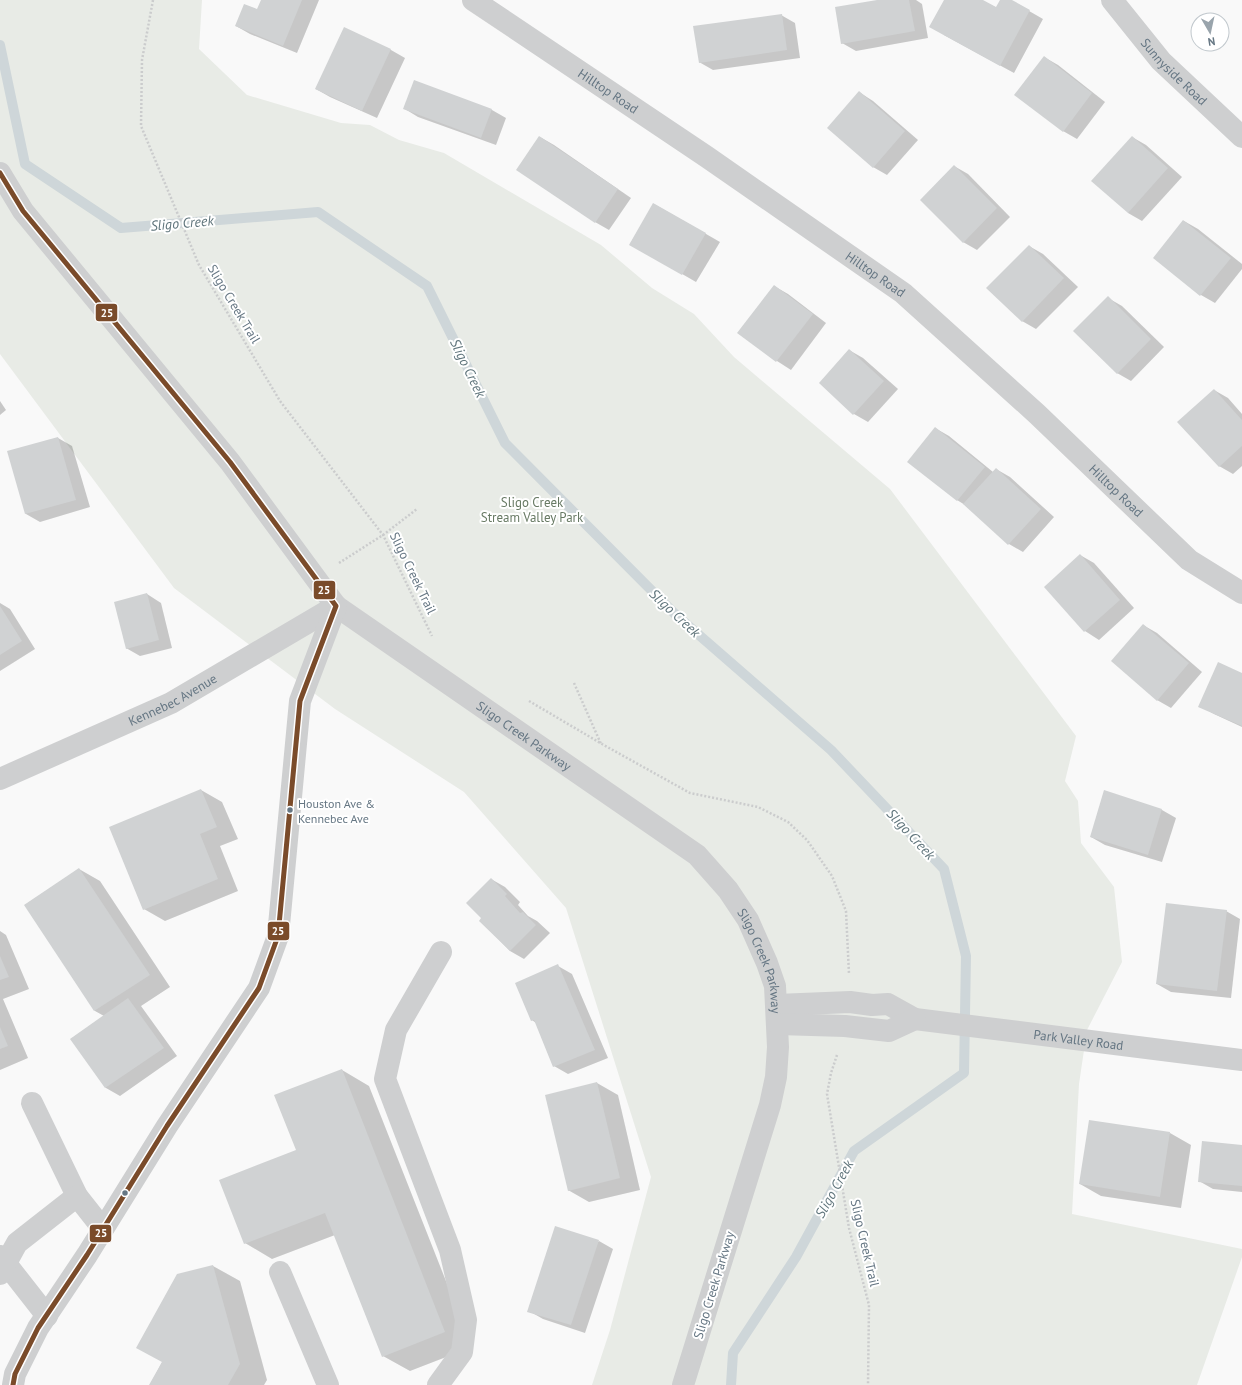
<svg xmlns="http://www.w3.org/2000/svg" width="1242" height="1385" font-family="'PT Sans',sans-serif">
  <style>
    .green { fill: #e8ebe6 }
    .shadow { fill: #0003 }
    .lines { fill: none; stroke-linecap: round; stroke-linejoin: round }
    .stream { stroke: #ced6d9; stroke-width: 10 }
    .building { fill: #d0d2d3 }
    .path { stroke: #cbcccd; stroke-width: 2.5; stroke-dasharray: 2 2; stroke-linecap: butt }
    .minor { stroke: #cecfd0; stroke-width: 22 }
    .bus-1-casing { stroke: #fff; stroke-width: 8 }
    .bus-1 { stroke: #7a4b2a; stroke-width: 5 }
    .bus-dot { fill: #657683; stroke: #fff; stroke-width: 1.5 }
    .labels { text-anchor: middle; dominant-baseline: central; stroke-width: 4; stroke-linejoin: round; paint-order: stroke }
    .bus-label { font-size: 12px; fill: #657683; stroke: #fff; text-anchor: start }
    .street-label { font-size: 13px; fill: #657683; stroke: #fff }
    .park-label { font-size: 13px; fill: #687a64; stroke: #fff }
    .water-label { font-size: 14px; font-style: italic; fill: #60757c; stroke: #fff }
    .line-badge { stroke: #fff; stroke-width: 1.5 }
    .badge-label { font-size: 11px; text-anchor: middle; font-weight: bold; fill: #fff }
  </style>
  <rect width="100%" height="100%" fill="#f9f9f9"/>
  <path class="green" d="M0,0H202L199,49L247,95L341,123L370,125L399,140L444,153L601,245L652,288L694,314L734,357L890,489L1076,736L1065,781L1078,801L1081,843L1114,887L1122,962L1087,1030L1079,1084L1072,1214L1242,1249V1257L1197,1385H592L610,1330L651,1177L566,908L464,792L335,709L174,588L0,354Z"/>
  <g class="shadow">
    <path d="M262,0H319L297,53L250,34L236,26L258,10Z"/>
    <path d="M883,0H916L922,4L928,38L856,51L842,43Z"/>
    <path d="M945,0H981L997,8L1001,0H1010L1043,19L1014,73L944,35Z"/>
    <path d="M781,15L795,23L800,58L713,70L699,62Z"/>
    <path d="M345,29L391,50L405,58L377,118L330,97L316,89Z"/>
    <path d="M1044,57L1058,65L1105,102L1077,139L1063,131Z"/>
    <path d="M415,82L492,110L506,118L496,145L418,117L405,109Z"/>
    <path d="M859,92L873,101L918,140L887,175L873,167Z"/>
    <path d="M540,137L554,145L631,198L609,230L595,222Z"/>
    <path d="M1132,137L1146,145L1182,177L1142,221L1128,213Z"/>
    <path d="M954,166L968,174L1010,217L977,250L963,242Z"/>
    <path d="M654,204L720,242L696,282L630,244Z"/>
    <path d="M1184,221L1198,229L1242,264V269L1215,303L1201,295Z"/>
    <path d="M1029,246L1043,254L1078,287L1036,329L1022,321Z"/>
    <path d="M774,286L788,294L826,323L791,370L777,361L738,333Z"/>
    <path d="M1108,298L1122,306L1164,347L1131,381L1117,373Z"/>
    <path d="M849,350L863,358L898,389L868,422L854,414L820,383Z"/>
    <path d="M1214,390L1228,398L1242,414V466L1233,474L1219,466Z"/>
    <path d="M0,401L6,410L0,415Z"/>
    <path d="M935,428L949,436L993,472L996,469L1010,477L1054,517L1023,552L1009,544L965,505L957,500Z"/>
    <path d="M58,438L72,446L90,507L40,522L26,514L9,452Z"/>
    <path d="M1080,555L1094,563L1134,608L1099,640L1085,631Z"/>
    <path d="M147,594L161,603L172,648L140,656L126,648Z"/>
    <path d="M0,603L10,609L35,649L0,671Z"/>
    <path d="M1143,625L1157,633L1202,672L1171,708L1157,700Z"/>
    <path d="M1242,674V727L1214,714L1200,706Z"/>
    <path d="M201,790L222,802L238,839L220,846L238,891L165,921L144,909Z"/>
    <path d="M1105,792L1162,810L1176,818L1162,862L1105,845L1091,837Z"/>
    <path d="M79,869L100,881L170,987L141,1006L177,1056L120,1096L106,1088L71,1039L104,1016L95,1011L25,905Z"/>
    <path d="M491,879L505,887L520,902L518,905L528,916L537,921L550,933L524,959L510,951L481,921Z"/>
    <path d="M1226,911L1240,919L1231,998L1171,992L1157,984Z"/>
    <path d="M0,931L6,935L29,989L3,999L28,1058L0,1070Z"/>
    <path d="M558,966L572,974L608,1058L568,1074L554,1066L536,1023L532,1020Z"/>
    <path d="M342,1070L369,1086L472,1347L410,1371L383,1356L335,1235L272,1259L245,1243Z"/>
    <path d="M597,1083L618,1095L640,1190L589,1202L568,1190Z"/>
    <path d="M1170,1133L1191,1145L1181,1208L1101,1196L1080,1184Z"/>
    <path d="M1242,1146V1192L1213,1189L1199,1181Z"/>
    <path d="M599,1241L613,1249L585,1333L543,1319L529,1311Z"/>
    <path d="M213,1266L240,1281L267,1380L264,1385H150Z"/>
  </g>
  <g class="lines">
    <path class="stream" d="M0,45L25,164L121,228L318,212L427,286L505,443L676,615L831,750L944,869L966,956L964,1073L854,1151L796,1257L733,1353L731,1385"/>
  </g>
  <g class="building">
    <path d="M261,0H302L283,46L235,26L244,4L257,9Z"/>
    <path d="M877,0H909L915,31L841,44L835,7Z"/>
    <path d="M944,0H983L996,7L1000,0H1012L1030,10L1000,66L929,27Z"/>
    <path d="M782,14L787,50L699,63L693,26Z"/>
    <path d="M344,27L391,49L362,111L315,89Z"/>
    <path d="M1044,56L1092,93L1063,132L1014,95Z"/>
    <path d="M414,80L492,109L481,138L403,109Z"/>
    <path d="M859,91L905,131L873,168L827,128Z"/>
    <path d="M539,136L618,189L595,223L516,170Z"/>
    <path d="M1132,136L1168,168L1128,213L1091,181Z"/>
    <path d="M954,165L997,208L963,243L920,200Z"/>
    <path d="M653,203L706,233L682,275L629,245Z"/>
    <path d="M1183,220L1231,258L1200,296L1153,258Z"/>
    <path d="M1029,245L1064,278L1022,322L986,288Z"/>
    <path d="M774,285L813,314L776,362L737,333Z"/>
    <path d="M1108,296L1151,339L1117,374L1073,331Z"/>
    <path d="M849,349L884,381L853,415L819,383Z"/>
    <path d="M1214,389L1242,420V446L1219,467L1177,422Z"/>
    <path d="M935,427L985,467L957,501L907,462Z"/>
    <path d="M58,437L76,500L25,514L7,451Z"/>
    <path d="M996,468L1041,509L1008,545L963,504Z"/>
    <path d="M1080,554L1120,600L1084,632L1044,587Z"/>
    <path d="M147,593L159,640L126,649L114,602Z"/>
    <path d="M0,606L22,641L0,655Z"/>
    <path d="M1143,624L1189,663L1157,701L1111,661Z"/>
    <path d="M1218,662L1242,673V726L1198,707Z"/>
    <path d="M201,789L217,827L200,834L218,879L143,910L109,827Z"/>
    <path d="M1104,790L1162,809L1148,855L1090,837Z"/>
    <path d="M79,868L150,975L94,1011L24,905Z"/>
    <path d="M491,878L507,894L505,896L520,913L523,912L536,925L510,951L479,921L481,918L466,903Z"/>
    <path d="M1166,903L1227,910L1217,991L1156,984Z"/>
    <path d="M0,956L9,977L0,980Z"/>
    <path d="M558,964L595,1050L553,1067L534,1020L531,1021L515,983Z"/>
    <path d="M128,998L164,1048L105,1088L70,1039Z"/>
    <path d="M0,1027L8,1046L0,1049Z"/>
    <path d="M342,1069L445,1332L382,1357L325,1213L244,1244L219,1180L296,1150L274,1095Z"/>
    <path d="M597,1082L620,1178L568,1191L545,1095Z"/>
    <path d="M1089,1120L1170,1132L1160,1197L1079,1184Z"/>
    <path d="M1202,1141L1242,1145V1186L1198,1182Z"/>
    <path d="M555,1226L599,1240L571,1325L527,1312Z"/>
    <path d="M213,1265L240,1364L228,1385H149L162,1362L136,1348L177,1274Z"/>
  </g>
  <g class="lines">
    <g class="path">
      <path d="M153,0L142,60L141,126L199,265L280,401L383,535L432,636"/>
      <path d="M339,563L383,535L417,509"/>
      <path d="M574,683L601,744"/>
      <path d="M529,701L602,744L690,793L758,807L788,822L807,840L832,876L846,911L849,974"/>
      <path d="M837,1055L831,1073L827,1094L849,1228L869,1305L868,1385"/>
    </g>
    <g class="minor">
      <path id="s1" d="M473,0L707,157L903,293L1037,414L1189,560L1242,593"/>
      <path id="s2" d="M1112,0L1161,61L1242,137"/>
      <path id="s3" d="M0,173L23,211L230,462L336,606L697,855L728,890L748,920L767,963L775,986L778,1047L776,1077L770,1105L683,1385"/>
      <path id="s4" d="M0,779L171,703L336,606"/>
      <path id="s5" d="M777,1005L850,1002L872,1005L888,1004L915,1019L1242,1060"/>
      <path d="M778,1024L845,1026L889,1031L915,1019"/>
      <path d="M32,1103L77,1196L103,1229"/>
      <path d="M0,1256L47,1316"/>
      <path d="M280,1272L328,1385"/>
      <path d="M0,1274L17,1243L77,1196"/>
      <path d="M13,1385L15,1374L38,1328L87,1255L167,1126L259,988L278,936L300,701L336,606"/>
      <path d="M438,1385L462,1352L466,1320L450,1250L385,1079L396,1030L441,952"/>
    </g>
    <defs>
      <path id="bus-1" d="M0,173L23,211L230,462L336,606L300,701L278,936L259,988L167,1126L87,1255L38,1328L15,1374L13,1385"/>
    </defs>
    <use href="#bus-1" class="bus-1-casing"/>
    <use href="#bus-1" class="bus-1"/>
  </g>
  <g class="bus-dot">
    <circle cx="290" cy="810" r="3.5"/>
    <circle cx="125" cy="1193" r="3.5"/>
  </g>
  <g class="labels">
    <g class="bus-label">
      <text x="298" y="803">Houston Ave &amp;<tspan x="298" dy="15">Kennebec Ave</tspan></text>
    </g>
    <g class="street-label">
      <text stroke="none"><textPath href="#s2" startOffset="95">Sunnyside Road</textPath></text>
      <text stroke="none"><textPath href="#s1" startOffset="163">Hilltop Road</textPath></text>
      <text stroke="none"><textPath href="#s1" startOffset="487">Hilltop Road</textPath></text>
      <text transform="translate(234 304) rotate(59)">Sligo Creek Trail</text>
      <text stroke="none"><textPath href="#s1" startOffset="811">Hilltop Road</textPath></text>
      <text transform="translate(413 573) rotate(64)">Sligo Creek Trail</text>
      <text stroke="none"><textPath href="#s4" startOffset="190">Kennebec Avenue</textPath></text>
      <text stroke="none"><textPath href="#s3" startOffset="777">Sligo Creek Parkway</textPath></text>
      <text stroke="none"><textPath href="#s3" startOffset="1113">Sligo Creek Parkway</textPath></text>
      <text stroke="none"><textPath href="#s5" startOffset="307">Park Valley Road</textPath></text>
      <text transform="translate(865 1243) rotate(77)">Sligo Creek Trail</text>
      <text transform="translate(714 1285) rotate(-73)">Sligo Creek Parkway</text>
    </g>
    <g class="park-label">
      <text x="532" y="502">Sligo Creek<tspan x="532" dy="15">Stream Valley Park</tspan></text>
    </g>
    <g class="water-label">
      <text transform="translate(182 223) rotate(-5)">Sligo Creek</text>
      <text transform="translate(468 368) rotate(64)">Sligo Creek</text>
      <text transform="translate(675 613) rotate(43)">Sligo Creek</text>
      <text transform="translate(911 834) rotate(47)">Sligo Creek</text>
      <text transform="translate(834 1189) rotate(-61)">Sligo Creek</text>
    </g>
  </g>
  <g class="line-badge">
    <rect x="95" y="303" width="23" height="19" rx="4" fill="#7a4b2a"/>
    <rect x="313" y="580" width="23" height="20" rx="4" fill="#7a4b2a"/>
    <rect x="267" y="921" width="23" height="20" rx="4" fill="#7a4b2a"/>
    <rect x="89" y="1224" width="23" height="19" rx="4" fill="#7a4b2a"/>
  </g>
  <g class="badge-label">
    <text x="107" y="317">25</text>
    <text x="324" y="594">25</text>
    <text x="278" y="935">25</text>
    <text x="101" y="1237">25</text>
  </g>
  <g transform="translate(1210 32) rotate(171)"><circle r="19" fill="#ffffff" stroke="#c1c8cd"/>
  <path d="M0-3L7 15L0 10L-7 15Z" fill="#99a4ac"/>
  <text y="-6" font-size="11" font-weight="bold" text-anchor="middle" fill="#657683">N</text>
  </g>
</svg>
